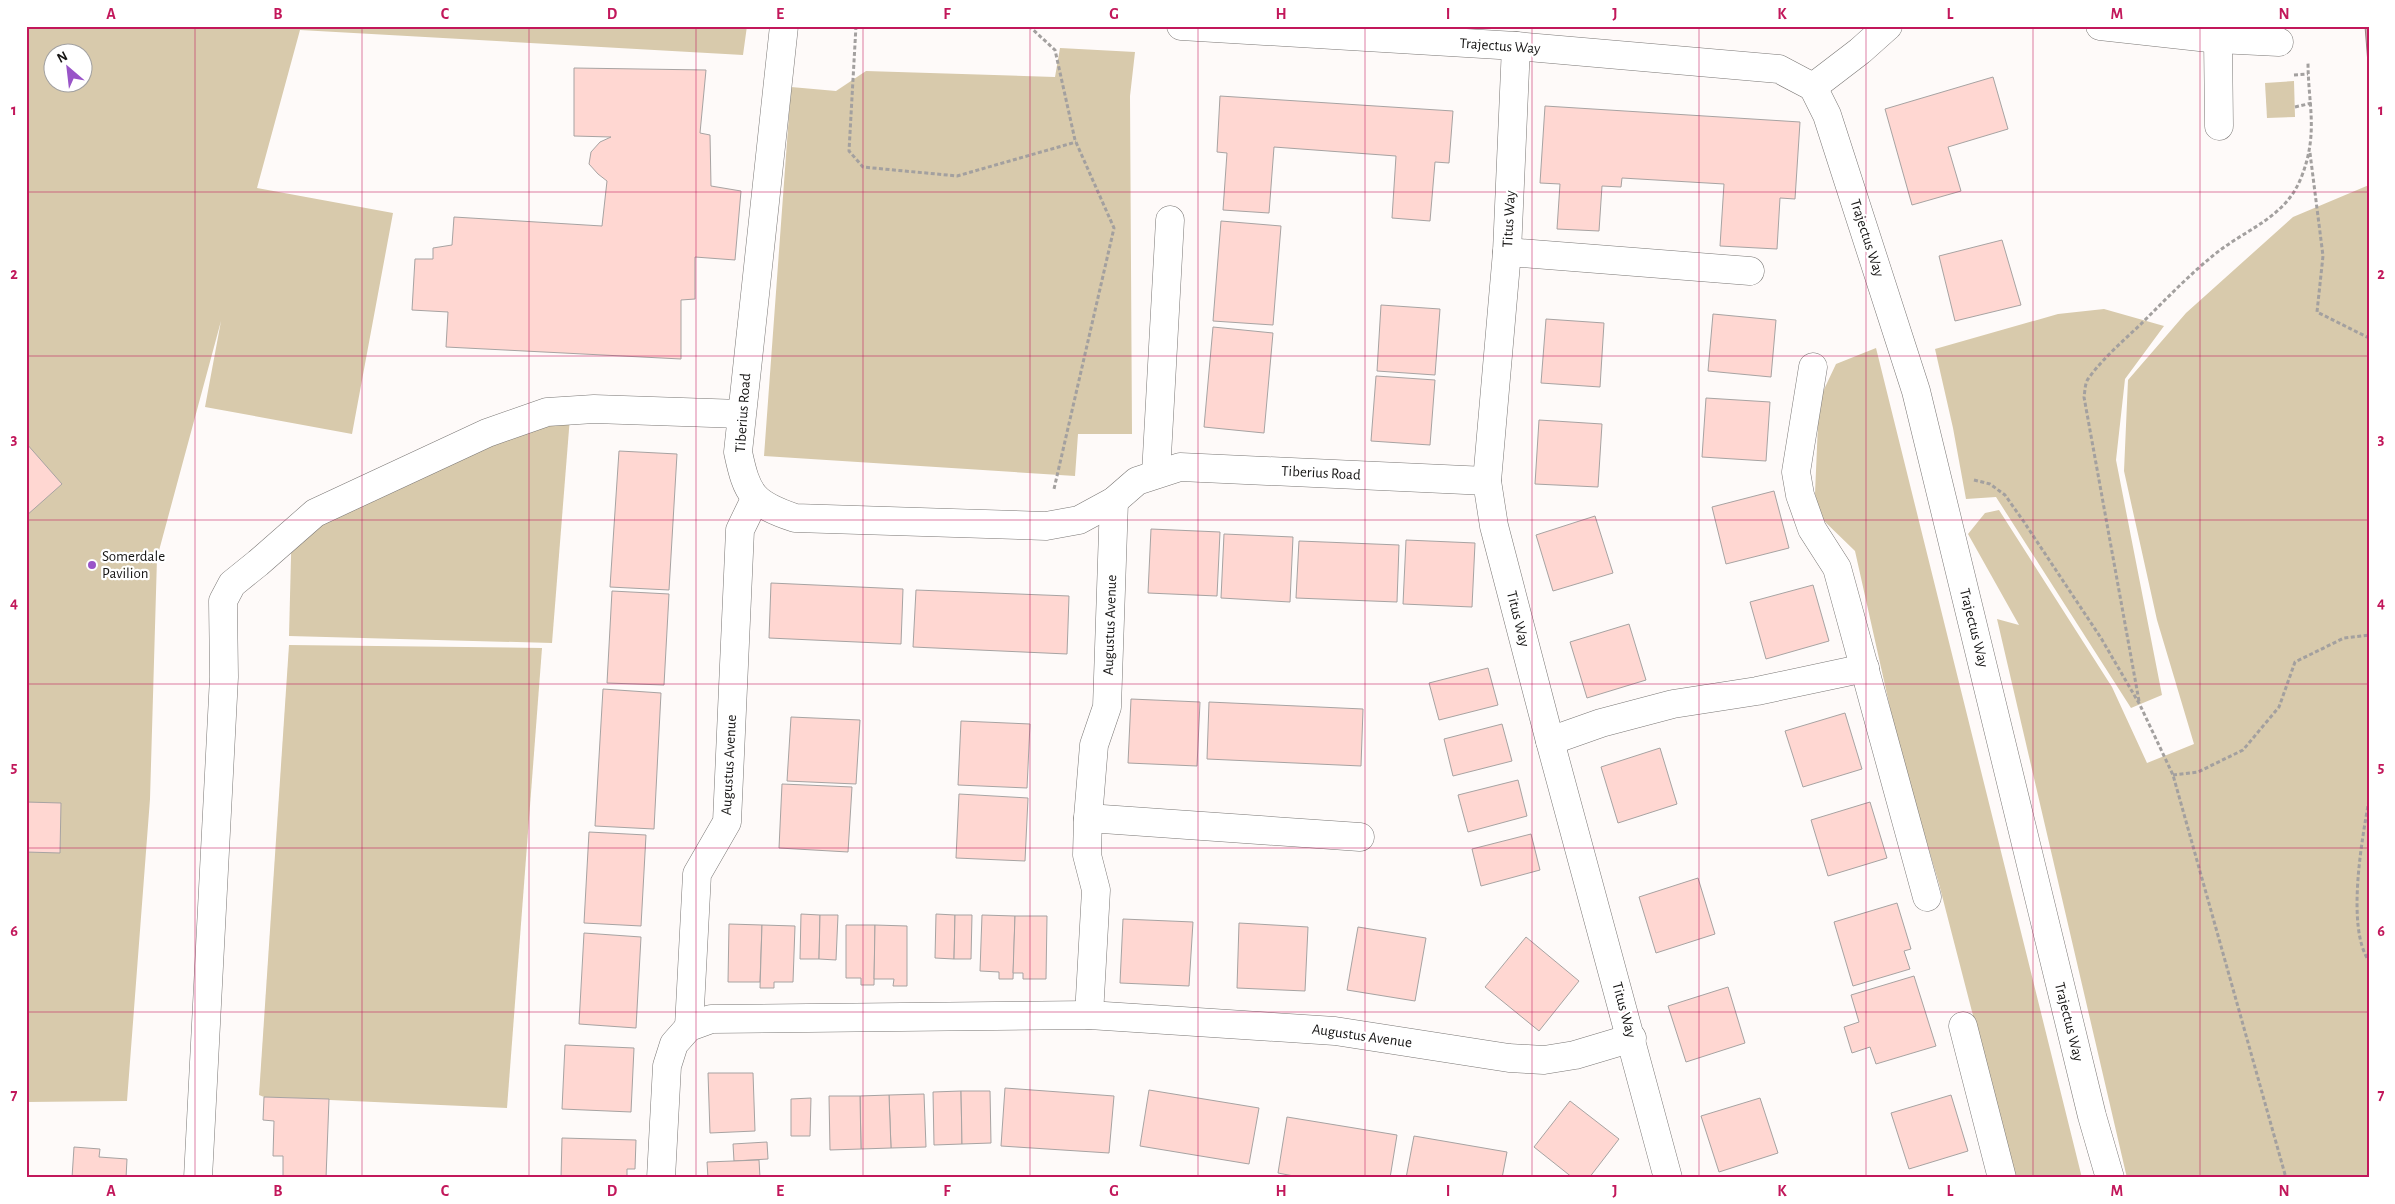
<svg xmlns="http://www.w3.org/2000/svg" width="2395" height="1204" font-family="'Alegreya Sans',sans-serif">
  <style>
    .green { fill: #d8caac; fill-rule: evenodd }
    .water { fill: #cea8ae; stroke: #977c80 }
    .building { fill: #ffd7d2; stroke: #a7a3a2 }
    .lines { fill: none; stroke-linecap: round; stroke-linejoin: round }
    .minor-casing { stroke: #7a7775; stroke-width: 29 }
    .path { stroke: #a3a09f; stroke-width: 3; stroke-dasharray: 4 2.5; stroke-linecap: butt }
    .minor { stroke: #fff; stroke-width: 28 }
    .grid { fill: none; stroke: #c2185b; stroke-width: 1; stroke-opacity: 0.55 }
    .poi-dot { fill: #9954c8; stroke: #fff; stroke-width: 2 }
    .labels { text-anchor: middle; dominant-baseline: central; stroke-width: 4.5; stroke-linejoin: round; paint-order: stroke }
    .street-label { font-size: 15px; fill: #161514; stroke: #fff }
    .poi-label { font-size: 15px; fill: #161514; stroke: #fff; text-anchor: start }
    .neatline { fill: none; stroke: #c2185b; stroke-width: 2 }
    .grid-label { font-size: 16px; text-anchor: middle; font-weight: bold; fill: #c2185b }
  </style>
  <rect width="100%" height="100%" fill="#fefaf9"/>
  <g class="green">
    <path d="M26,26H747L743,55L300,30L257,188L393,213L352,434L205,407L221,321L157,558L150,799L127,1101L26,1102ZM52,52H82V82H52Z"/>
    <path d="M1060,48L1135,52L1130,96L1132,434H1078L1075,476L764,456L791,87L836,91L866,71L1055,77Z"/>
    <path d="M2294,81L2295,117L2267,118L2265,83Z"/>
    <path d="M2369,185V1178H2127L1997,619L2019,625L1968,534L1985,513L1999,510L2112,687L2147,763L2194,744L2157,620L2124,471L2128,380L2186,313L2293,217Z"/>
    <path d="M2104,309L2164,326L2125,379L2116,460L2162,695L2131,708L1996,497L1966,499L1953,428L1935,349L2058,314Z"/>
    <path d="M1876,348L2082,1178H2015L1939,884L1899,748L1855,551L1821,518L1815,494L1819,400L1836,364Z"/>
    <path d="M570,417L552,643L289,636L292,518Z"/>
    <path d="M289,645L542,648L507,1108L264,1097L259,1095Z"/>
  </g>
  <path class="water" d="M2365,26H2369V76Z"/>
  <g class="building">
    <path d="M574,68L706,70L700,133L710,135L711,186L741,191L735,260L695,257V299L681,300V359L446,347L448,312L412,310L415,259H433V248L452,245L454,217L602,226L607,181L598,174L589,164L591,152L600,142L611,137L574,136Z"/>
    <path d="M1993,77L2008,129L1948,147L1961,191L1912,205L1885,109Z"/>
    <path d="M1220,96L1453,111L1449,163L1435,162L1430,221L1392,218L1396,156L1274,147L1269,213L1223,210L1227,153L1217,152Z"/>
    <path d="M1545,106L1800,122L1795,199L1780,198L1777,249L1720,246L1724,184L1622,178L1621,187L1602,186L1599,231L1557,229L1560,184L1540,183Z"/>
    <path d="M1221,221L1281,226L1273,325L1213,321Z"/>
    <path d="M2002,240L2021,305L1955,321L1939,256Z"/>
    <path d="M1381,305L1440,309L1435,375L1377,371Z"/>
    <path d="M1713,314L1776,320L1771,377L1708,371Z"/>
    <path d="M1546,319L1604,323L1600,387L1541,383Z"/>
    <path d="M1213,327L1273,333L1264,433L1204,427Z"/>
    <path d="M1376,376L1435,380L1430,445L1371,441Z"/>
    <path d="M1706,398L1770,402L1766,461L1702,457Z"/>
    <path d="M1539,420L1602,424L1598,487L1535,484Z"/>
    <path d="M26,443L62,484L26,516Z"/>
    <path d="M619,451L677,454L669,590L610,587Z"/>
    <path d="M1774,491L1789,548L1726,564L1712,507Z"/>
    <path d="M1595,516L1613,573L1553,591L1536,535Z"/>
    <path d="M1151,529L1220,532L1217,596L1148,593Z"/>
    <path d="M1224,534L1293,537L1290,602L1221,598Z"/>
    <path d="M1406,540L1475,543L1472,607L1403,604Z"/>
    <path d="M1299,541L1399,545L1397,602L1296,598Z"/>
    <path d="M771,583L903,589L901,644L769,638Z"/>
    <path d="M1813,585L1829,641L1766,659L1750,602Z"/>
    <path d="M916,590L1069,596L1067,654L913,647Z"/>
    <path d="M612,591L669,594L664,685L607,683Z"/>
    <path d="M1629,624L1646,680L1587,698L1570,642Z"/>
    <path d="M1488,668L1498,705L1439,720L1429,683Z"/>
    <path d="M603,689L661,693L654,829L595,826Z"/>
    <path d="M1131,699L1200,702L1197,766L1128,763Z"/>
    <path d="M1209,702L1363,709L1361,766L1207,759Z"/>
    <path d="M1845,713L1862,769L1803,787L1785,731Z"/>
    <path d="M791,717L860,720L856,784L787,781Z"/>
    <path d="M961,721L1030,724L1027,788L958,785Z"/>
    <path d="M1502,724L1512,761L1453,776L1444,739Z"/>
    <path d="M1660,748L1677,804L1618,823L1601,767Z"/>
    <path d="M1518,780L1527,816L1468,832L1458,795Z"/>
    <path d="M782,784L852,787L848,852L779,848Z"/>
    <path d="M959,794L1028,798L1025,861L956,858Z"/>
    <path d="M26,802L61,803L60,853L26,852Z"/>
    <path d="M1870,802L1887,858L1828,876L1811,820Z"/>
    <path d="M589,832L646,835L641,926L584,923Z"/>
    <path d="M1531,834L1540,870L1481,886L1472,849Z"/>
    <path d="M1698,878L1715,934L1656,953L1639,897Z"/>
    <path d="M1897,903L1911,949L1904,951L1910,969L1853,986L1834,922Z"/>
    <path d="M801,914L820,915L819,959H800Z"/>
    <path d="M936,914L955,915L954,959L935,958Z"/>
    <path d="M820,915H838L836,960L819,959Z"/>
    <path d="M955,915H972L971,959H954Z"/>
    <path d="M982,915L1015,916L1013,979H999V972L980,971Z"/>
    <path d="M1015,916H1047L1046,979H1023V973H1013Z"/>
    <path d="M1123,919L1193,922L1189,986L1120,983Z"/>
    <path d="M1239,923L1308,927L1305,991L1237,988Z"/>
    <path d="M729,924L762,925L760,982H728Z"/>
    <path d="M762,925L795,926L793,982H774V988H760Z"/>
    <path d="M846,925H875L874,985H861V978H846Z"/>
    <path d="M875,925L907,926V986H893L894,979H874Z"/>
    <path d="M1358,927L1426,938L1415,1001L1347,990Z"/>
    <path d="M584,933L641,937L636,1028L579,1024Z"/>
    <path d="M1526,937L1579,981L1539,1031L1485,987Z"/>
    <path d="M1914,976L1936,1046L1876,1064L1870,1047L1852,1053L1844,1027L1859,1022L1851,995Z"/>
    <path d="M1728,987L1745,1043L1686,1062L1668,1006Z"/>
    <path d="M565,1045L634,1048L631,1112L562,1109Z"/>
    <path d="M708,1073H753L755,1131L710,1133Z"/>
    <path d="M1005,1088L1114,1096L1109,1153L1001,1146Z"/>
    <path d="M1149,1090L1259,1108L1249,1164L1140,1146Z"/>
    <path d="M961,1091L962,1144L934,1145L933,1092Z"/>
    <path d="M961,1091H990L991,1143L962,1144Z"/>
    <path d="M924,1094L926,1147L891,1148L889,1095Z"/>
    <path d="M889,1095L891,1148L861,1149L860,1096Z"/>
    <path d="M1951,1095L1968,1151L1909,1169L1891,1113Z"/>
    <path d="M829,1096H860L861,1149L830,1150Z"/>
    <path d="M264,1097L329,1099L326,1178H283V1156H273L274,1121L263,1120Z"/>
    <path d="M811,1098L810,1136H791V1099Z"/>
    <path d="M1760,1098L1778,1153L1719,1172L1701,1116Z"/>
    <path d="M1570,1101L1619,1139L1589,1178H1573L1534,1147Z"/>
    <path d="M1287,1117L1397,1135L1390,1178H1304L1278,1173Z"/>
    <path d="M1414,1136L1507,1152L1502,1178H1406Z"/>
    <path d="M562,1138L636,1140L635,1169H627V1178H561Z"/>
    <path d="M767,1142L768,1159L734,1161L733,1144Z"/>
    <path d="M74,1147L100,1149L99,1157L127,1159L126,1178H72Z"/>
    <path d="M759,1160L760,1178H708L707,1162Z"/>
  </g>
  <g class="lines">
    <defs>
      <g id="minor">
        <path d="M784,26L738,452C747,495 753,504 795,518L1046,526L1079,520L1114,501L1137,481L1180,467L1487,481"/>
        <path d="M1181,26L1516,46L1779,69L1813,87L1860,51L1888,26"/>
        <path d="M2100,26L2218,39L2279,42"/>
        <path d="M2218,39L2219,126"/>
        <path d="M1516,46L1507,252L1487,481L1494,526L1550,741L1668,1178"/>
        <path d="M1813,87L1827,115L1916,391L2092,1116L2110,1178"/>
        <path d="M1507,252L1750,271"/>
        <path d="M1813,367L1796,472L1800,495L1812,529L1837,568L1927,897"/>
        <path d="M1156,474L1170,220"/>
        <path d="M1550,741L1601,723L1673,704L1757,691L1865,668"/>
        <path d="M1088,818L1360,837"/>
        <path d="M1089,1015L1096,890L1087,855L1088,818L1094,745L1107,707L1114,501"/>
        <path d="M1963,1026L2002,1178"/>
        <path d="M689,1027L697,874L727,822L740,530L755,499"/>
        <path d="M198,1178L224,677L223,601L232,584L258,563L315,513L487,433L547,412L594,409L741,414"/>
        <path d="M661,1178L667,1066L674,1044L689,1027L711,1019L1089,1015L1335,1031L1509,1058L1544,1060L1575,1055L1632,1038"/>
      </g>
    </defs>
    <use href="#minor" class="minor-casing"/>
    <g class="path">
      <path d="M856,26L849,151L863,167L957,176L1076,142"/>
      <path d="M1029,26L1055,50L1075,140L1114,228L1054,489"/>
      <path d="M2294,75L2308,74"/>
      <path d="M2295,107L2312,103"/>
      <path d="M2310,153L2323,256L2317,312L2369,338"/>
      <path d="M1974,480L1990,484L2005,495L2024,522L2101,638L2140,705L2173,775L2286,1178"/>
      <path d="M2139,701L2084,397C2085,391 2085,383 2088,379C2103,358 2123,341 2141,324C2165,300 2189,275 2215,254C2246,229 2285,218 2301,178C2319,133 2308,105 2308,62"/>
      <path d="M2173,775L2198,772L2243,750L2279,707L2295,662L2344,638L2369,635"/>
      <path d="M2369,800C2362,839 2346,928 2369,961"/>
    </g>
    <use href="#minor" class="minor"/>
  </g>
  <path class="grid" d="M195,26V1178M362,26V1178M529,26V1178M696,26V1178M863,26V1178M1030,26V1178M1198,26V1178M1365,26V1178M1532,26V1178M1699,26V1178M1866,26V1178M2033,26V1178M2200,26V1178M26,192H2369M26,356H2369M26,520H2369M26,684H2369M26,848H2369M26,1012H2369"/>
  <circle class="poi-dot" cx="92" cy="565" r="5"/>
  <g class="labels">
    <g class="street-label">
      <text transform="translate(1500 46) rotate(4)">Trajectus Way</text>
      <text transform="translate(1509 219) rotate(-87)">Titus Way</text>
      <text transform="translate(1867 238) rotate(72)">Trajectus Way</text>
      <text transform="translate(743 413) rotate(-86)">Tiberius Road</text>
      <text transform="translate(1321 473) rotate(3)">Tiberius Road</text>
      <text transform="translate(1518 619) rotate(76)">Titus Way</text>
      <text transform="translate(1110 625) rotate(-88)">Augustus Avenue</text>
      <text transform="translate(1974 628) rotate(76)">Trajectus Way</text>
      <text transform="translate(729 765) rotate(-87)">Augustus Avenue</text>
      <text transform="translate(1624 1010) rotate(75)">Titus Way</text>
      <text transform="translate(2069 1022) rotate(76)">Trajectus Way</text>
      <text transform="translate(1362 1036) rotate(8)">Augustus Avenue</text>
    </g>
    <g class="poi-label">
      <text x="102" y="556">Somerdale<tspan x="102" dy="17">Pavilion</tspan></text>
    </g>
  </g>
  <rect width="2395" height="1204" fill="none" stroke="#ffffff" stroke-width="55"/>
  <g transform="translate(68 68) rotate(332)"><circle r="24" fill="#ffffff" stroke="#a2a1a1"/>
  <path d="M0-4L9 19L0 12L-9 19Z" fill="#9954c8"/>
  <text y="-8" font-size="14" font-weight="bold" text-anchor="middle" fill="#161514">N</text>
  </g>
  <rect x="28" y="28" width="2340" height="1148" class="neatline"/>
  <g class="grid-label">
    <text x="111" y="19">A</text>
    <text x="278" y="19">B</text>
    <text x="445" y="19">C</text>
    <text x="612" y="19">D</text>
    <text x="780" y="19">E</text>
    <text x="947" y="19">F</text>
    <text x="1114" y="19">G</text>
    <text x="1281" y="19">H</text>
    <text x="1448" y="19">I</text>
    <text x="1615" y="19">J</text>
    <text x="1782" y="19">K</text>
    <text x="1950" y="19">L</text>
    <text x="2117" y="19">M</text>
    <text x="2284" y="19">N</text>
    <text x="14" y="115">1</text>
    <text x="2381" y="115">1</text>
    <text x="14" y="279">2</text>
    <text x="2381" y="279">2</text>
    <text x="14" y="444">3</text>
    <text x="2381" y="444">3</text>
    <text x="14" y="608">4</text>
    <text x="2381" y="608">4</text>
    <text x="14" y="772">5</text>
    <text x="2381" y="772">5</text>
    <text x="14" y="936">6</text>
    <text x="2381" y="936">6</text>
    <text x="14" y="1100">7</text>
    <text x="2381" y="1100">7</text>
    <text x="111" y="1196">A</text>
    <text x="278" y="1196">B</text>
    <text x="445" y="1196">C</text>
    <text x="612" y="1196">D</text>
    <text x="780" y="1196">E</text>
    <text x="947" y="1196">F</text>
    <text x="1114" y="1196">G</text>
    <text x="1281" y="1196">H</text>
    <text x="1448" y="1196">I</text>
    <text x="1615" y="1196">J</text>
    <text x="1782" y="1196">K</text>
    <text x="1950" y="1196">L</text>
    <text x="2117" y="1196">M</text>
    <text x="2284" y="1196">N</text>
  </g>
</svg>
